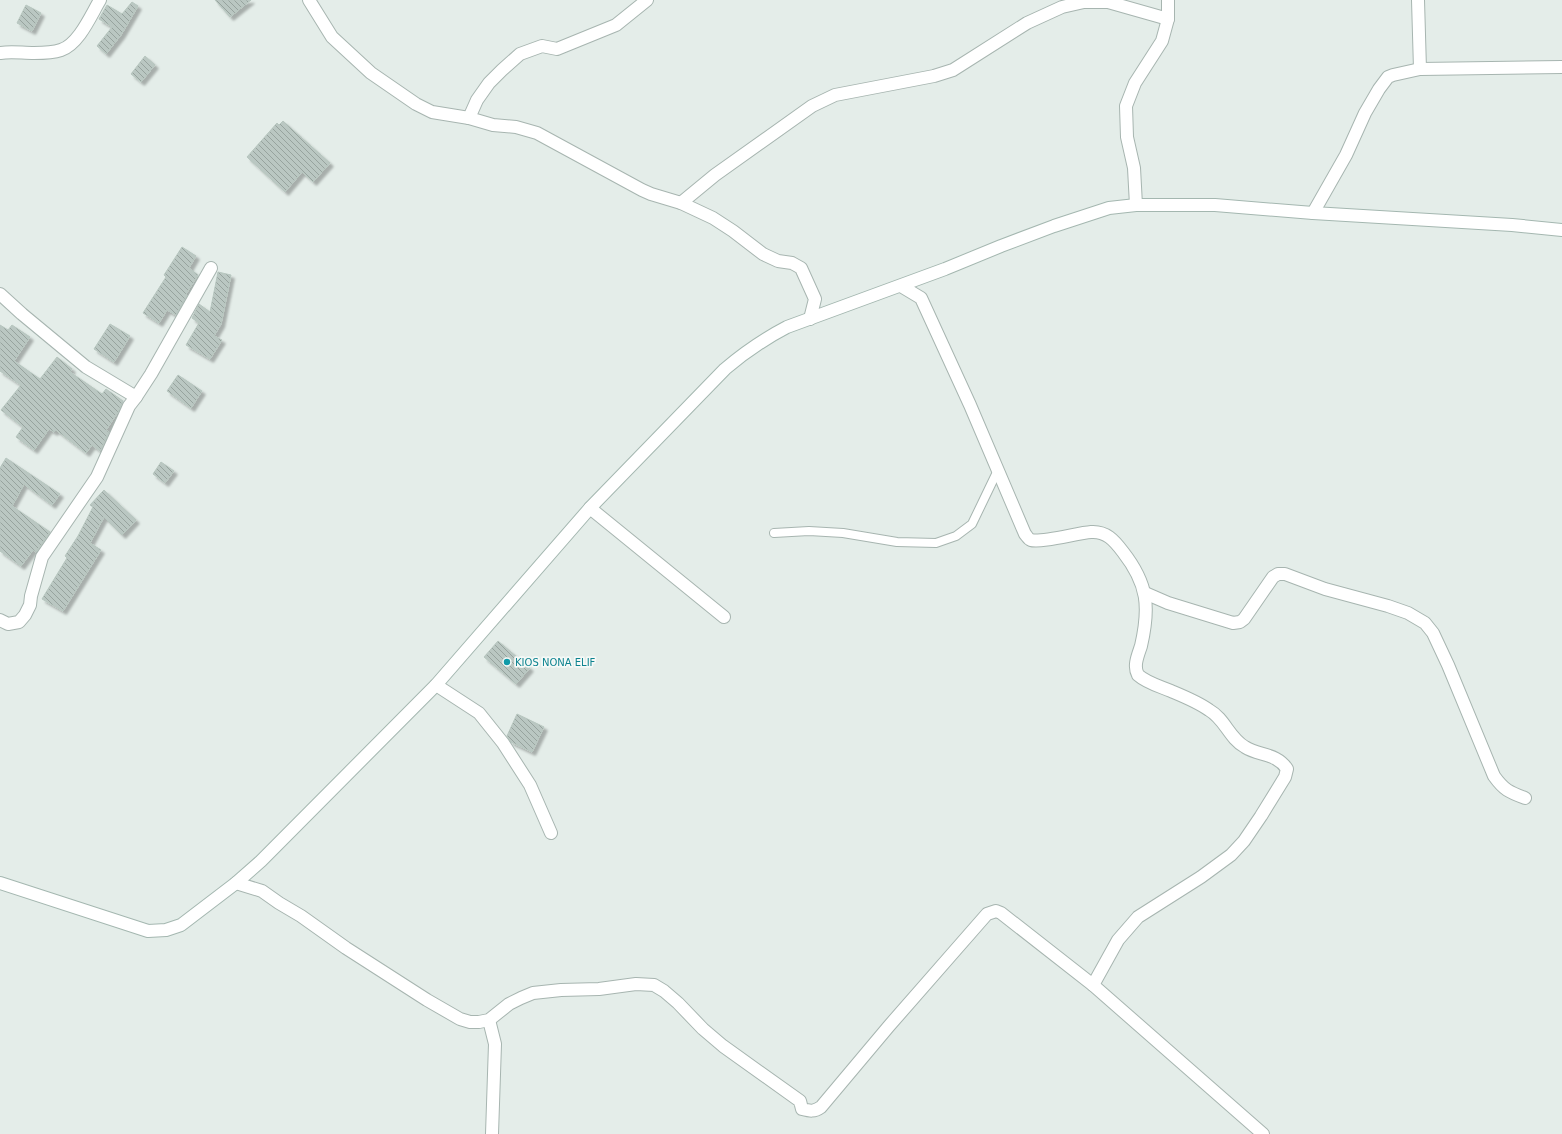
<svg xmlns="http://www.w3.org/2000/svg" width="1562" height="1134" font-family="'DejaVu Sans',sans-serif">
  <style>
    .building { fill: url(#building-back-hatch); stroke: #b7c6bf; filter: url(#shadow) }
    .lines { fill: none; stroke-linecap: round; stroke-linejoin: round }
    .lane-casing { stroke: #a7b5b0; stroke-width: 10 }
    .street-casing { stroke: #a7b5b0; stroke-width: 14 }
    .secondary-casing { stroke: #a4b7b0; stroke-width: 14 }
    .lane { stroke: #fff; stroke-width: 8 }
    .street { stroke: #fff; stroke-width: 12 }
    .secondary { stroke: #fff; stroke-width: 12 }
    .culture-dot { fill: #0f9aa8; stroke: #f5f9f7; stroke-width: 1.5 }
    .labels { text-anchor: middle; dominant-baseline: central; stroke-width: 3.5; stroke-linejoin: round; paint-order: stroke }
    .culture-label { font-size: 10px; fill: #0d838f; stroke: #f5f9f7; text-anchor: start }
  </style>
  <defs>
    <pattern id="building-back-hatch" width="6" height="6" patternUnits="userSpaceOnUse"><rect width="6" height="6" fill="#bac7c2"/><path d="M-1 5l2 2M0 0l6 6M5-1l2 2" fill="none" stroke="#97a39e"/></pattern>
    <filter id="shadow"><feDropShadow dx="3.5" dy="3.5" stdDeviation="1" flood-color="#0004"/></filter>
  </defs>
  <rect width="100%" height="100%" fill="#e4ede9"/>
  <g class="building">
    <path d="M215,0H251L230,17Z"/>
    <path d="M132,2L138,6L121,35L106,54L97,46L112,27L99,19L107,5L122,14Z"/>
    <path d="M26,5L41,13L32,31L17,23Z"/>
    <path d="M145,56L155,65L141,82L131,74Z"/>
    <path d="M283,121L330,163L313,182L302,172L285,192L247,157L277,123L279,125Z"/>
    <path d="M182,247L196,256L189,268L198,275L186,294L187,295L176,315L167,310L159,323L143,313L166,277L164,275Z"/>
    <path d="M218,272L231,275L221,324L214,336L222,340L210,359L186,345L199,323L192,318L199,304L210,312Z"/>
    <path d="M110,324L130,336L114,362L94,349Z"/>
    <path d="M0,325L8,330L12,325L30,337L14,361L40,379L57,357L72,369L70,372L102,394L106,389L123,401L118,412L106,430L109,432L100,451L92,445L86,453L56,430L54,432L49,429L34,450L16,437L23,427L1,410L21,385L0,371Z"/>
    <path d="M178,375L202,391L191,408L167,391Z"/>
    <path d="M6,458L60,494L52,505L24,484L12,506L50,532L36,552L33,550L21,566L0,551V468Z"/>
    <path d="M161,462L174,471L165,483L153,474Z"/>
    <path d="M104,490L136,520L122,535L104,517L90,543L101,550L63,611L42,599L67,558L65,556L78,536L93,507L90,505Z"/>
    <path d="M498,641L530,668L516,684L484,657Z"/>
    <path d="M517,714L544,727L532,752L511,742L507,736Z"/>
  </g>
  <g class="lines">
    <defs>
      <path id="lane" d="M774,533L809,531L843,533L897,542L936,543L956,536L972,524L998,470"/>
      <g id="street">
        <path d="M309,0L332,37L371,73L416,104L432,112L469,118L493,125L516,127L537,133L642,190L651,194L681,203L713,218L733,231L763,254L778,261L792,263L801,268L815,299L810,319"/>
        <path d="M1418,0L1420,69"/>
        <path d="M0,53C11,51 22,53 34,53C43,53 52,53 61,50C79,44 91,15 100,0"/>
        <path d="M469,118L477,100L489,83L502,70L520,54L542,46L557,49L616,25L647,0"/>
        <path d="M681,203L715,175L812,106L835,95L934,76L953,70L1027,23L1062,7L1084,2H1108L1168,19"/>
        <path d="M1136,205L1134,168L1127,137L1126,106L1135,83L1162,41L1168,19V0"/>
        <path d="M1313,213L1346,155L1365,113L1379,89L1388,77L1393,75L1420,69L1562,67"/>
        <path d="M0,294L22,314L86,367L136,397L129,406L97,477L42,557L31,596L30,605L25,615L19,622L8,624L0,620"/>
        <path d="M136,397L151,374L211,268"/>
        <path d="M590,508L724,617"/>
        <path d="M1145,593L1168,603L1233,623L1240,622L1244,619L1273,577L1278,574H1285L1325,589L1388,606L1408,613L1425,623L1433,633L1448,665L1494,776C1504,790 1509,792 1525,798"/>
        <path d="M436,685L479,713L503,743L530,785L551,833"/>
        <path d="M236,883L262,891L279,903L301,916L346,948L427,1000L460,1019L470,1022H479L489,1020L509,1004L521,998L533,993L561,990L599,989L636,984L654,985L664,991L678,1003L703,1029L723,1046L800,1101L802,1109C810,1111 814,1112 821,1107L889,1026L987,914L996,911L1001,913L1093,985L1118,940L1138,917L1201,877L1231,855L1244,841L1261,816L1285,777L1287,769C1277,753 1259,756 1245,747C1229,738 1225,719 1209,710C1198,702 1183,696 1171,691C1159,686 1147,683 1138,675C1133,666 1138,655 1141,646C1150,607 1148,584 1123,552C1114,540 1106,531 1091,532C1078,533 1040,543 1031,540C1028,539 1027,536 1025,534L970,405L921,298L901,286"/>
        <path d="M1093,985L1263,1134"/>
        <path d="M489,1020L495,1044L492,1134"/>
      </g>
      <path id="secondary" d="M0,883L148,931L166,930L181,925L236,883L261,861L436,685L590,508L725,369C745,352 764,339 787,327L945,269L1001,246L1054,226L1109,208L1136,205H1215L1313,213L1512,225L1562,230"/>
    </defs>
    <use href="#lane" class="lane-casing"/>
    <use href="#street" class="street-casing"/>
    <use href="#secondary" class="secondary-casing"/>
    <use href="#lane" class="lane"/>
    <use href="#street" class="street"/>
    <use href="#secondary" class="secondary"/>
  </g>
  <circle class="culture-dot" cx="507" cy="662" r="4"/>
  <g class="labels">
    <g class="culture-label">
      <text x="515" y="662">KIOS NONA ELIF</text>
    </g>
  </g>
</svg>
